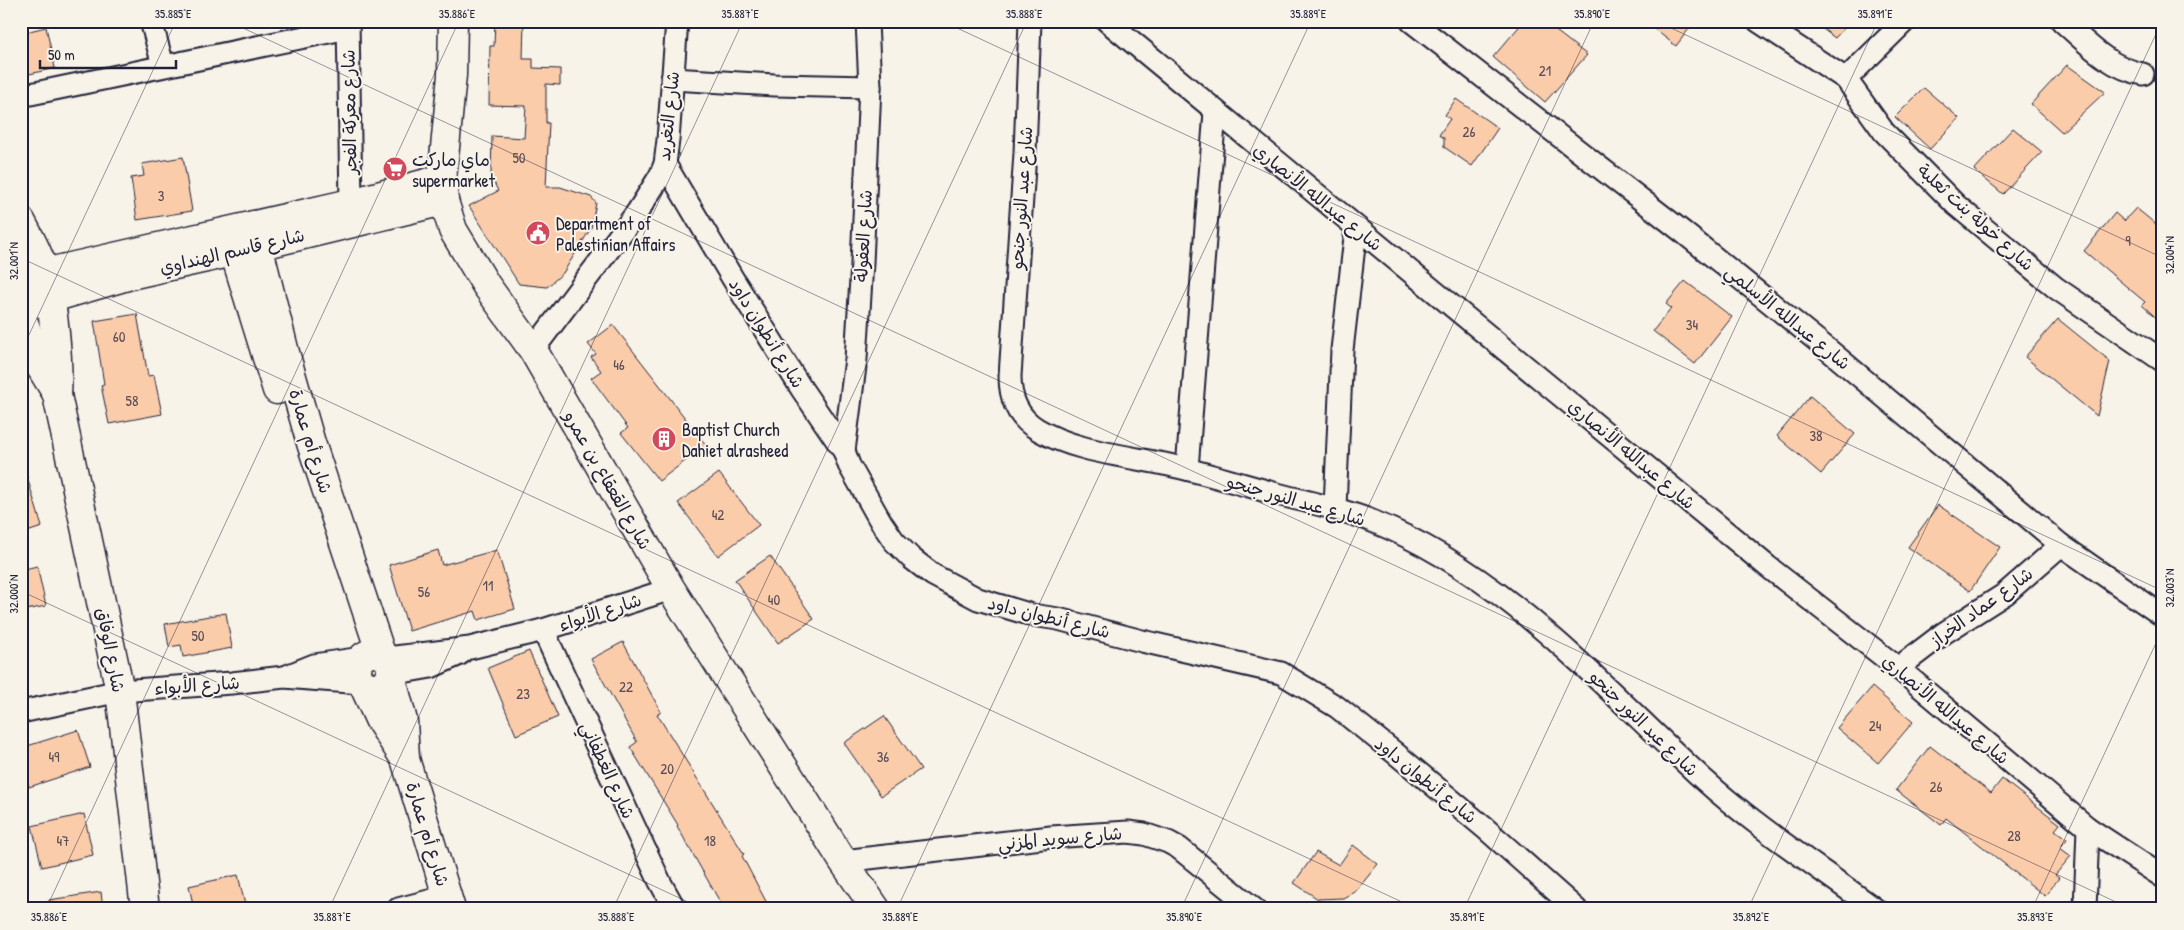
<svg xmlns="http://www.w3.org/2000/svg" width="2184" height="930" font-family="'Patrick Hand','Playpen Sans Arabic',sans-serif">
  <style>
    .building { fill: #fbccaa; stroke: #22223b }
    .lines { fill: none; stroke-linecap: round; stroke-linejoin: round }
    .street-casing { stroke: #22223b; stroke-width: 25 }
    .secondary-casing { stroke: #22223b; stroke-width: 31 }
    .street { stroke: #f7f3e8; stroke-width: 21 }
    .secondary { stroke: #f7f3e8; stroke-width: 28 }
    .ticks { fill: none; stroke: #22223b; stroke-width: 1; stroke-opacity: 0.45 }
    .labels { text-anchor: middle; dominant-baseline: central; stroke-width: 4; stroke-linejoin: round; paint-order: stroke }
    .number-label { font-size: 15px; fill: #584c57 }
    .street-label { font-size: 18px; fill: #22223b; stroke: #f7f3e8 }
    .poi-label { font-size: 18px; fill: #22223b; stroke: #f7f3e8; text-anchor: start }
    .neatline { fill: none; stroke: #22223b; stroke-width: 2 }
    .ticks-label { font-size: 12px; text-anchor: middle; fill: #22223b }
  </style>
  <rect width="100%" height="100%" fill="#f7f3e8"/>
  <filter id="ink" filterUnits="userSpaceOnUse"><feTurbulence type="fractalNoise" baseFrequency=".02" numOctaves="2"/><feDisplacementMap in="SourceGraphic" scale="10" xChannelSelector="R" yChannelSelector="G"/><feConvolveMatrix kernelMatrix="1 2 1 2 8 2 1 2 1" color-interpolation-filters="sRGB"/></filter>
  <g filter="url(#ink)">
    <g class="building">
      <path d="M495,21H524L523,59H533V68L560,69V85L546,84V123H549L546,187H560L591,197L596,203L591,228L563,273L547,287L519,284L469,206L498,191L491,176L492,136L524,138L526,106L489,105L490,46H494Z"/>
      <path d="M1524,21H1543L1587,55L1545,102L1493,57Z"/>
      <path d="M1644,21H1695L1676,46Z"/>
      <path d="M1812,21H1851L1835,38Z"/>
      <path d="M46,27L55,68L21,76V33Z"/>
      <path d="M2067,65L2105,92L2062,132L2031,104Z"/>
      <path d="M1924,88L1959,118L1930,149L1895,117Z"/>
      <path d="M1456,99L1498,128L1472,166L1444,147V138L1439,135L1450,119L1445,115Z"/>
      <path d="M2013,128L2042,152L2003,194L1974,170Z"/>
      <path d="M183,157L192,211L137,220L131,178L144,176L142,164Z"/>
      <path d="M2136,208L2163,230V324L2142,305L2145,302L2084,251L2115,213L2124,221Z"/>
      <path d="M1685,281L1732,317L1695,364L1653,331L1671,308L1666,304Z"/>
      <path d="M137,314L148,376L154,375L162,414L109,424L101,385L104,384L94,321Z"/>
      <path d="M2058,319L2110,361L2097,416L2025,357Z"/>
      <path d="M613,325L706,445L659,481L621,433L628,428L591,378L601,371L591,357L596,354L588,344Z"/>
      <path d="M1810,396L1855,434L1821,474L1777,436Z"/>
      <path d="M25,470L42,527L21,534V471Z"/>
      <path d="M719,473L759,525L718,556L678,503Z"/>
      <path d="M1938,505L2000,547L1970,591L1908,547Z"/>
      <path d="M438,550L442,565L497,550L515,609L478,620L475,611L409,631L389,565Z"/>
      <path d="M770,556L814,619L778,643L735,580Z"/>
      <path d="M37,566L46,606L21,611V570Z"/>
      <path d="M226,613L232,648L183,657L181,645L169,647L165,624Z"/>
      <path d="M623,642L661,712L657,714L744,854L742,856L770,909H724L677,826L678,825L630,747L637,742L591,659Z"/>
      <path d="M529,651L558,717L516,735L488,668Z"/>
      <path d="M1872,687L1913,722L1878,763L1837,728Z"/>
      <path d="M884,716L921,769L881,796L844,743Z"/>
      <path d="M78,730L90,767L29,787L21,763V748Z"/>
      <path d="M1930,746L1991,793L2002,779L2060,824L2055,830L2067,839L2060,848L2071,856L2055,875L2059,878L2045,896L1946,818L1941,825L1896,790Z"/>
      <path d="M84,814L93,855L42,867L32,826Z"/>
      <path d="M1353,845L1378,864L1356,891L1343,898L1318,899L1294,883L1316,852L1339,865Z"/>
      <path d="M238,875L246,909H194L189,886Z"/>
      <path d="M101,892L103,909H49V900Z"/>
    </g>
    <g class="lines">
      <defs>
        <g id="street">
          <path d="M151,21L163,65"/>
          <path d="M348,21L351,203"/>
          <path d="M1030,21L1025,153L1010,376C1010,398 1017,417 1037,429C1073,451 1127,456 1169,465C1206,473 1243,485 1281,495C1312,503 1342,509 1372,521C1505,574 1599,684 1703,779C1756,827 1817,866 1875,909"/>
          <path d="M1107,21L1767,566L1898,668L2088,828L2163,877"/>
          <path d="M1411,21L1683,232L1825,347L2061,545L2163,616"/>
          <path d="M1758,21L1846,79L1884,132L1956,205L2056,288L2163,361"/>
          <path d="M2062,21C2087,43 2109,68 2143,74"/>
          <path d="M672,79L775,85L870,87"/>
          <path d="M1846,79L1905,21"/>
          <path d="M21,96L348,28"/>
          <path d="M665,164L733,279L801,388L844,451L849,465L881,522L894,541L911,558L933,575L978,599L1032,615L1058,619L1142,641L1281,673L1337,707L1395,753L1486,829L1576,909"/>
          <path d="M533,350L638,211L660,176L665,164L668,140L677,21"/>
          <path d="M844,451L856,359L862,263L870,87L867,21"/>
          <path d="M1187,469L1215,112"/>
          <path d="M1335,507L1342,350L1356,229"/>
          <path d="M543,630L660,882L675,909"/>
          <path d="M387,658L470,648L543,630L671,589"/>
          <path d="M1898,668L1944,633L2005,594L2061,545"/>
          <path d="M391,674L431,667L460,654"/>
          <path d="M289,675L314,665L362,658"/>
          <path d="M21,712L120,691L232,683L284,677L362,683"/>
          <path d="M843,861L1051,837L1128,832L1144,834L1168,842L1179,848L1254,909"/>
          <path d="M398,909L448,896"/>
          <path d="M2085,909L2088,828"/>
        </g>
        <g id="secondary">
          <path d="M453,21L452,75L442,179L444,201L453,230L486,285L533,350L671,589L843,861L876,909"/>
          <path d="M21,221C30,238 40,256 45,275C54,308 59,360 57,395L120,691L145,909"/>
          <path d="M253,225L284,349L311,443L381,654"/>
          <path d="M228,232L277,390"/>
          <path d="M21,283L44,273L351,203L442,179"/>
          <path d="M21,307L134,274L233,252L444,201"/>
          <path d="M21,314L38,363L57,394"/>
          <circle cx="374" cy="670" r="17"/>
          <path d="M391,676L403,721L405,758"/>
          <path d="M363,684L379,719L405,759L451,909"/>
        </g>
      </defs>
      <use href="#street" class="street-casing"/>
      <use href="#secondary" class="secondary-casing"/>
      <use href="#street" class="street"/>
      <use href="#secondary" class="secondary"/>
    </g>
  </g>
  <path class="ticks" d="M228,21L2131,909M942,21L2163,591M1656,21L2163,258M21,258L1417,909M21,352L176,21M21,591L703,909M46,909L459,21M329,909L743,21M613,909L1027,21M897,909L1311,21M1181,909L1594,21M1464,909L1878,21M1748,909L2162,21M2032,909L2163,628"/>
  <defs>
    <symbol id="supermarket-disc" viewBox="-11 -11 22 22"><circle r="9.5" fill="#d1495b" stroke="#f7f3e8"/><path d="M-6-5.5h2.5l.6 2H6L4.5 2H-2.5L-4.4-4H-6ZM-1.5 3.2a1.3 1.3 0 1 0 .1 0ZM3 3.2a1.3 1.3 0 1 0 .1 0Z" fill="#fff"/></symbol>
    <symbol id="civic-disc" viewBox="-11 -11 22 22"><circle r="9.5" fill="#d1495b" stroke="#f7f3e8"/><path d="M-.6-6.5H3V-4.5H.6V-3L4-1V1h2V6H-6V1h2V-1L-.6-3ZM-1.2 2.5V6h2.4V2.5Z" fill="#fff"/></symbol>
    <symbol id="building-disc" viewBox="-11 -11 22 22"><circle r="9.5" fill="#d1495b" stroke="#f7f3e8"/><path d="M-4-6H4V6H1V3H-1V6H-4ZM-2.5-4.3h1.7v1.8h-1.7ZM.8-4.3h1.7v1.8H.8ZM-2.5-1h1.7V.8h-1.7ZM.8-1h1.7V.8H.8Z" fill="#fff"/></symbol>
  </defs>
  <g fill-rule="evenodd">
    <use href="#supermarket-disc" x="381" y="155" width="28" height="28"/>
    <use href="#civic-disc" x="524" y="219" width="28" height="28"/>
    <use href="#building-disc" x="650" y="425" width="28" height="28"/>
  </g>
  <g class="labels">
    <g class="number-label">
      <text x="1545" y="70">21</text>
      <text x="1469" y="131">26</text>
      <text x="519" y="157">50</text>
      <text x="161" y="195">3</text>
      <text x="2128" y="240">9</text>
      <text x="1692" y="324">34</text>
      <text x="119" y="336">60</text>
      <text x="619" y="364">46</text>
      <text x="132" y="400">58</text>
      <text x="1816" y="435">38</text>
      <text x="718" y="514">42</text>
      <text x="488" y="585">11</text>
      <text x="424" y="591">56</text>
      <text x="774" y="599">40</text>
      <text x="198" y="635">50</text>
      <text x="626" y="686">22</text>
      <text x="523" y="693">23</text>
      <text x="1875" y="725">24</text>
      <text x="54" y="756">49</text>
      <text x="883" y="756">36</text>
      <text x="667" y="768">20</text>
      <text x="1936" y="786">26</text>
      <text x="2014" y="835">28</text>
      <text x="63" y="840">47</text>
      <text x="710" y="840">18</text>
    </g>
    <g class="street-label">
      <text transform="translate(349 112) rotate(-91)">شارع معركة الفجر</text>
      <text transform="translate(668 116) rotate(-84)">شارع التغريد</text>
      <text transform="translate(1318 197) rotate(39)">شارع عبدالله الأنصاري</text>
      <text transform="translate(1021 198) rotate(-86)">شارع عبد النور جنحو</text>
      <text transform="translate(1976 217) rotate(42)">شارع خولة بنت ثعلبة</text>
      <text transform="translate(863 236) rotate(-87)">شارع العفولة</text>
      <text transform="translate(232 251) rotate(-13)">شارع قاسم الهنداوي</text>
      <text transform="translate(1788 317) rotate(39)">شارع عبدالله الأسلمي</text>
      <text transform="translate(767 333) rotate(58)">شارع أنطوان داود</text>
      <text transform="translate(311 441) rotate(73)">شارع أم عمارة</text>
      <text transform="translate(1632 454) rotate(40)">شارع عبدالله الأنصاري</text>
      <text transform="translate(608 480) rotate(60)">شارع القعقاع بن عمرو</text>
      <text transform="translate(1296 500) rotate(16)">شارع عبد النور جنحو</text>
      <text transform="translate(1981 607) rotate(-36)">شارع عماد الخراز</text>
      <text transform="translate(600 612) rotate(-18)">شارع الأبواء</text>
      <text transform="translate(1049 617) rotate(14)">شارع أنطوان داود</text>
      <text transform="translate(111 650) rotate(79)">شارع الوفاق</text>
      <text transform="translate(197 685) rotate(-4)">شارع الأبواء</text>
      <text transform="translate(1946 709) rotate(40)">شارع عبدالله الأنصاري</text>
      <text transform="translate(1644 723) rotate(44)">شارع عبد النور جنحو</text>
      <text transform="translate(608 770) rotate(65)">شارع الغطفاني</text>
      <text transform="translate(1426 780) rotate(39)">شارع أنطوان داود</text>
      <text transform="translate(428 834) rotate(73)">شارع أم عمارة</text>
      <text transform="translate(1060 838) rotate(-5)">شارع سويد المزني</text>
    </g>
    <g class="poi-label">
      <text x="412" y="159">ماي ماركت<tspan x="412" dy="21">supermarket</tspan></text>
      <text x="556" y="223">Department of<tspan x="556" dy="21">Palestinian Affairs</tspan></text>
      <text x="682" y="429">Baptist Church<tspan x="682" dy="21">Dahiet alrasheed</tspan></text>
    </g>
  </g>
  <rect width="2184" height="930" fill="none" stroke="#f7f3e8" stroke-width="55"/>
  <path d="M40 60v8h136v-8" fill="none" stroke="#22223b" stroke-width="2.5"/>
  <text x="48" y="60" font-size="15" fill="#22223b" stroke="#f7f3e8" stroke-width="4" paint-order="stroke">50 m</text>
  <rect x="28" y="28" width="2128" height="874" class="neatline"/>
  <g class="ticks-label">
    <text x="173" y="18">35.885°E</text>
    <text x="457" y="18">35.886°E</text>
    <text x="740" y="18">35.887°E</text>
    <text x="1024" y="18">35.888°E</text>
    <text x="1308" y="18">35.889°E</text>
    <text x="1592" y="18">35.890°E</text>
    <text x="1875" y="18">35.891°E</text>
    <text transform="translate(2170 255) rotate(-90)" y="4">32.004°N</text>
    <text transform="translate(14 261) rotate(-90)" y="4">32.001°N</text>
    <text transform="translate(2170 588) rotate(-90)" y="4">32.003°N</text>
    <text transform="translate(14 594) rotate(-90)" y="4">32.000°N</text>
    <text x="49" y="921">35.886°E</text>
    <text x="332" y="921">35.887°E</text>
    <text x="616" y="921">35.888°E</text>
    <text x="900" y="921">35.889°E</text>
    <text x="1184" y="921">35.890°E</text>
    <text x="1467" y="921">35.891°E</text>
    <text x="1751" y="921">35.892°E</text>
    <text x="2035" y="921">35.893°E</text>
  </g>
</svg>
